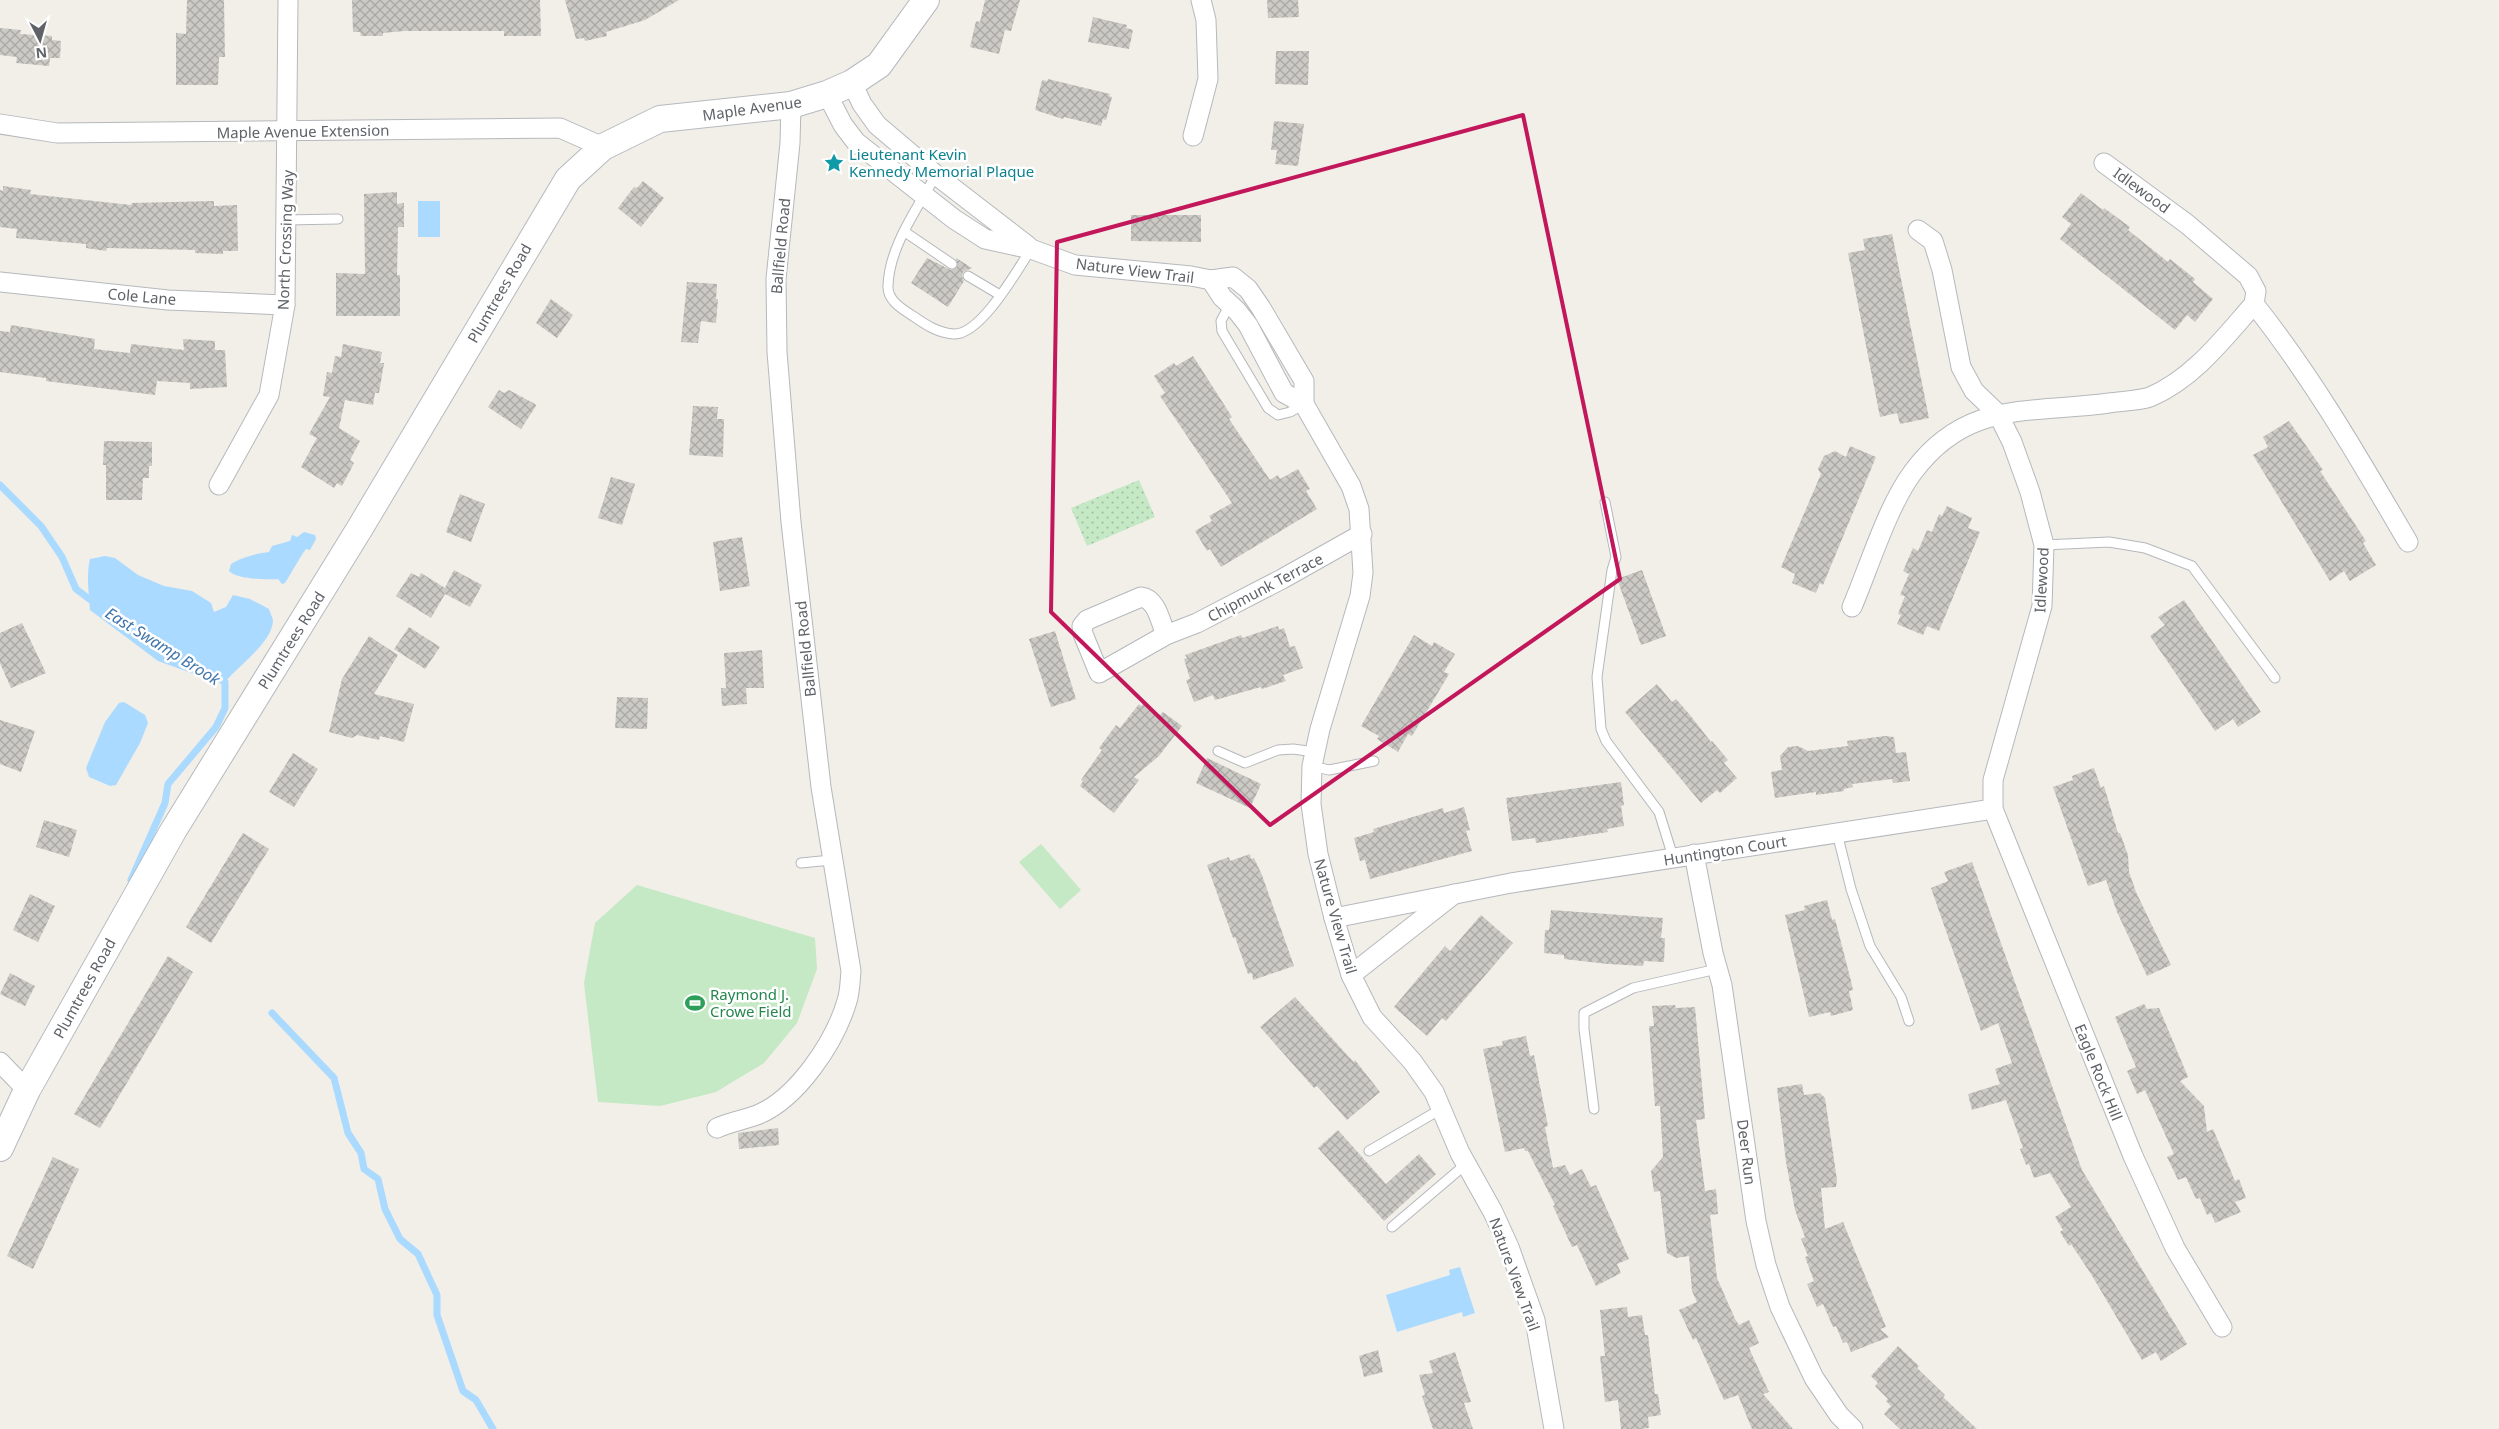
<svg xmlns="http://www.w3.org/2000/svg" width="2499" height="1429" font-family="'Noto Sans',sans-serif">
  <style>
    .green { fill: #c5e8c5 }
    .park { fill: url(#park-dots) }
    .water { fill: #aadaff }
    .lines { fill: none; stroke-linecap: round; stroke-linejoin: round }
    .stream { stroke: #aadaff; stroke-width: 7 }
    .building { fill: url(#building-cross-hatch) }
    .lane-casing { stroke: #b5b8bc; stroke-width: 11 }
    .street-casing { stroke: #b5b8bc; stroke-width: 21 }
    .secondary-casing { stroke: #b6babf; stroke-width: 28 }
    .lane { stroke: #fff; stroke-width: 9 }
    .street { stroke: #fff; stroke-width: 19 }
    .secondary { stroke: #fff; stroke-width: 26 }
    .marked { fill: none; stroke: #c2185b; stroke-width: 4; stroke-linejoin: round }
    .labels { text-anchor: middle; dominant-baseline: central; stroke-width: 5; stroke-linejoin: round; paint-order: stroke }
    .street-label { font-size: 15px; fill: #5f6368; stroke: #fff }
    .culture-label { font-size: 15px; fill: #0d838f; stroke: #fff; text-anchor: start }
    .leisure-label { font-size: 15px; fill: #27864d; stroke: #fff; text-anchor: start }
    .water-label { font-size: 16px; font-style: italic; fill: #4174aa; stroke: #fff }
  </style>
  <defs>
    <pattern id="park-dots" width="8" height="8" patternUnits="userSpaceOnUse" patternTransform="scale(1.25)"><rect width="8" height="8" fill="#c5e8c5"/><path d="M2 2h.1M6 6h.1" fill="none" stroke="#a3c0a4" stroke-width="1.8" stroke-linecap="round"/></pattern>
    <pattern id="building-cross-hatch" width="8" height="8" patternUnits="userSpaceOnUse" patternTransform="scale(1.25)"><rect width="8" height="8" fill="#cccac5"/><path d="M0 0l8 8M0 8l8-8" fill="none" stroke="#a9a8a4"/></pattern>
  </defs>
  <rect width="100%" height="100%" fill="#f1efe8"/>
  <g class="green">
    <path d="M1041,844L1081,890L1060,909L1019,862Z"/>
    <path d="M637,885L815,938L817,969L797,1023L764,1063L716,1092L660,1106L598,1102L584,983L595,923Z"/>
  </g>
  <path class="park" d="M1139,480L1155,517L1087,546L1071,508Z"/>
  <g class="water">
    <rect x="418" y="201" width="22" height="36"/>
    <path d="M304,532L315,535L316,539L310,550L306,549L303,553L285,583L282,584L278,579C266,580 236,579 229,571L231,564C240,558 257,553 269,552L272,546L290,541L292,535L297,537Z"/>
    <path d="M105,556L115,558L138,575L164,586L192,591L211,603L214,612L226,607L233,595L250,599L269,609C270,612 272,617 273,620C273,642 238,666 225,682L208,679L158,661L90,610C89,593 86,576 90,559Z"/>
    <path d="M124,702L145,715L148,723L140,743L116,785L110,786L89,777L86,768L105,722L119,703Z"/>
    <path d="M1460,1267L1475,1313L1463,1317L1462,1312L1397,1332L1386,1295L1450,1275L1449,1270Z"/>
  </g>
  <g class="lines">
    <g class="stream">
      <path d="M0,485L41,526L62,557L76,589L96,604"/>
      <path d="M131,880L165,803L168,784L216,727L225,708V682L218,678"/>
      <path d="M272,1013L334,1078L348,1133L361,1153L364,1169L378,1179L385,1209L400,1239L418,1254L437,1295V1315L463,1391L476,1400L493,1429"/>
    </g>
  </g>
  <g class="building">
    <path d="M187,0H224L225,57H219L218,85H176V33L186,34Z"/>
    <path d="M352,0H540L541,36H504V31H404L383,33V36H361L360,32H353Z"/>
    <path d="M565,0H679L645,20L606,32L607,36L585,41L584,38L576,39Z"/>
    <path d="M985,0H1020L1011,31L1005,30L999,54L970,47L976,21L980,22Z"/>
    <path d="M1267,0H1298L1299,17L1268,18Z"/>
    <path d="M1093,17L1127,25L1126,28L1133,30L1129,49L1088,42Z"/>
    <path d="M0,28L21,30L20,34L52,36V40L61,41L60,58H50L49,66L16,63L17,57L0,55Z"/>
    <path d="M1276,51H1309L1308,85L1275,84Z"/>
    <path d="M1048,79L1110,94L1109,96L1112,97L1106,120L1103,119L1101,126L1064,117L1063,119L1035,110L1042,80L1047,81Z"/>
    <path d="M1274,121L1304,124L1298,166L1275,164L1277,150H1271Z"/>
    <path d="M643,181L664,198L641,227L618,208L634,187L637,188Z"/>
    <path d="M3,186L31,190L30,194L131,205L132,203L214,201V206L237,205L238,251H223V254L195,253V250L107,248L106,251L86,248V244L16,238L17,229L0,227V190L3,191Z"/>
    <path d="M397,192V204L404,203V227H398L397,275H400V316H336V273L365,274L364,194Z"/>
    <path d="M2081,193L2103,210L2104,208L2130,227L2128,230L2168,262L2170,259L2195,279L2193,282L2213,299L2195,322L2187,315L2175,330L2060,239L2071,224L2062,217Z"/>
    <path d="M1131,215H1201V242L1131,241Z"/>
    <path d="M1892,234L1929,418L1900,424L1897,413L1880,417L1848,253L1865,250L1863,239Z"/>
    <path d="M927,258L951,270L957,267L956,258L972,268L963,272L962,276L964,281L948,307L911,283Z"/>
    <path d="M687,282L717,284L716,299H718L716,323L701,321L698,343L681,342Z"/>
    <path d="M551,299L573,315L557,338L536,323Z"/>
    <path d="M11,325L95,339L94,349L130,353L131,344L184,350L183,339L215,341V350H225L227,387L190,389V383L157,381L155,395L46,381V378L0,372V331L10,332Z"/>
    <path d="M343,344L382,352L380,363H384L379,393H375L373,405L345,400L339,428L360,441L350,460L354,463L342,486L337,483L334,488L301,467L317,438L309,434L330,397L323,396L327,372L332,373L335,356L341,357Z"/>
    <path d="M1193,356L1232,417L1229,419L1270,480L1278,475L1280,479L1298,469L1310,489L1306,491L1317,509L1221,567L1210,549L1207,551L1195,531L1212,521L1209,516L1232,503L1160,396L1165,393L1154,376L1174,363L1176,366Z"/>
    <path d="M499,390L504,393L509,390L535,404L536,406L521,429L488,407Z"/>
    <path d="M693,406L718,407L717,419H724L723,457L689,455Z"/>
    <path d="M2289,421L2323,470L2320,471L2366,541L2363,543L2376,565L2350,581L2344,571L2330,581L2253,455L2268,447L2263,437Z"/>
    <path d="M104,441L152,442V466H149V478H143L142,500H106V465H103Z"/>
    <path d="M1850,446L1876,457L1823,585L1820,583L1816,593L1792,583L1795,574L1781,567L1821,474L1818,469L1824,456L1835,451L1846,457Z"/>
    <path d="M611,477L635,484L622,525L598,518Z"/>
    <path d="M460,494L485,504L471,542L446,532Z"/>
    <path d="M1947,506L1972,518L1968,528L1980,532L1939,631L1927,626L1923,635L1897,624L1901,615L1898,614L1905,596L1900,595L1909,574L1903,571L1913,548L1918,551L1927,530L1932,532L1939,514L1942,516Z"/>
    <path d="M742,537L750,586L720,591L713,542Z"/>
    <path d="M454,570L482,585L470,607L445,594L431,618L396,596L411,573L419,577L421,573L445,588Z"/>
    <path d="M1642,570L1666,636L1641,645L1617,579Z"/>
    <path d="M2184,600L2261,712L2238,727L2233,719L2215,731L2150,636L2165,625L2158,617Z"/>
    <path d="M22,623L46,673L11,688L0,663V633Z"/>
    <path d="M1278,626L1279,630L1284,628L1290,647L1295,646L1303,668L1283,675L1286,681L1262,689L1261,687L1215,700L1213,695L1194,702L1186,680L1190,679L1184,659L1187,658L1185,655L1241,635L1242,638Z"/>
    <path d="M409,627L440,647L425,669L394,649Z"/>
    <path d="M1055,631L1076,699L1051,707L1029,639Z"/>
    <path d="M1414,635L1432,646L1434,642L1455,654L1444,672L1449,674L1439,691L1412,736L1408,734L1398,752L1377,739L1379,736L1361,726Z"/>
    <path d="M369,636L398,655L374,694L414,704L404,742L380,736L379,740L357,735L352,738L329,732L342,679Z"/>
    <path d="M762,650L764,688H746L747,704L722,706L721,688H726L724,653Z"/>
    <path d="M1657,684L1672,702L1676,699L1690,715L1711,742L1712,741L1728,760L1724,763L1737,778L1720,793L1717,790L1701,803L1625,712Z"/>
    <path d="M617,697L648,698L647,729L615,728Z"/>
    <path d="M1144,703L1160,715L1163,712L1182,726L1159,756L1134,777L1139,780L1114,813L1080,786L1083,781L1081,780L1102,750L1099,748L1116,725L1120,728L1139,704L1141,706Z"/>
    <path d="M0,720L35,731L21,772L0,764Z"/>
    <path d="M1885,736L1894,737L1896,753L1906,752L1910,781L1893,783L1892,779L1852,784L1853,787L1844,789V791L1816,795V792L1775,798L1771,772L1782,770L1780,756L1788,747L1798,746L1808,751L1848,746L1847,741Z"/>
    <path d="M293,753L318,769L294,807L269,792Z"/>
    <path d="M1207,758L1261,784L1250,808L1196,783Z"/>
    <path d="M2094,768L2101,788L2104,786L2118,833H2120L2128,855L2129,872L2136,892L2171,965L2147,976L2117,912L2106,880L2088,886L2053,787L2073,780L2072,776Z"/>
    <path d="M1621,782L1624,805L1621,806L1624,826L1607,829L1608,832L1536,843L1535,838L1512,841L1506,798Z"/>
    <path d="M1464,807L1470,830L1466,831L1472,851L1370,879L1365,860L1360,861L1354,838L1374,832L1373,829L1426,813L1443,808L1444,813Z"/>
    <path d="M44,820L77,830L69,857L36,847Z"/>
    <path d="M243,833L269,849L211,943L186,927Z"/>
    <path d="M1250,854L1251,859L1254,858L1262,875L1294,966L1253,980L1252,973L1248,974L1235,937L1233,938L1207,865L1229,857L1230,861Z"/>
    <path d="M1972,862L2082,1170L2187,1344L2161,1361L2156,1352L2142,1360L2091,1274L2071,1244L2069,1246L2060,1232L2063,1230L2055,1217L2071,1207L2050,1173L2034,1178L2029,1164L2026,1165L2020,1149L2023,1148L2006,1100L1972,1110L1968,1094L2000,1084L1995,1069L2012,1063L1998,1023L1981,1031L1931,888L1948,881L1944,872Z"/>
    <path d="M30,894L55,906L38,942L13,930Z"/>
    <path d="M1827,900L1832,920L1835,919L1850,977L1853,990L1849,991L1853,1010L1831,1016L1830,1012L1809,1017L1785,915L1805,910L1804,906Z"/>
    <path d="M1551,910L1663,918L1661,938H1665L1664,962L1644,961L1643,966L1608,964L1564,959V955L1544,953L1545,930H1549Z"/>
    <path d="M1481,915L1513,943L1446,1021L1442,1018L1427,1036L1394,1007L1445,946L1450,951Z"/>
    <path d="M168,956L193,972L100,1128L74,1114Z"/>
    <path d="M10,973L35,986L25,1006L0,994Z"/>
    <path d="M1295,997L1348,1056L1354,1062L1355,1060L1380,1092L1347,1120L1317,1086L1314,1088L1260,1027Z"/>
    <path d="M2144,1004L2147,1009L2159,1008L2188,1077L2180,1081L2204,1106L2207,1132L2213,1129L2235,1181L2239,1179L2246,1198L2235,1202L2241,1212L2215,1223L2211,1213L2207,1215L2200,1198L2196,1199L2186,1177L2178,1180L2167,1157L2174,1154L2155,1112L2145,1090L2137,1094L2127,1071L2136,1067L2115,1017Z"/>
    <path d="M1675,1005L1676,1008L1695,1007L1705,1119L1696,1120L1705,1191L1716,1189L1718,1214L1710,1215L1717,1278L1735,1319L1739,1325L1749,1320L1759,1343L1749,1348L1769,1392L1763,1394L1793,1429H1752L1738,1395L1724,1400L1696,1338L1693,1340L1679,1310L1697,1302L1692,1291L1689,1256L1676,1258L1667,1253L1660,1191L1654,1192L1651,1171L1663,1157L1660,1106H1655L1649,1026H1654L1652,1006Z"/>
    <path d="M1526,1036L1530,1056L1534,1055L1538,1076L1548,1126L1545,1127L1553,1168L1565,1165L1570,1175L1582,1169L1591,1187L1596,1185L1629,1259L1617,1264L1621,1273L1596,1286L1577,1245L1572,1247L1553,1206L1555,1205L1528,1151H1525L1524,1148L1505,1152L1483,1049L1503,1045L1502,1041Z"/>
    <path d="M1802,1084L1804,1095L1820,1093L1825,1098L1837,1180L1836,1187L1821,1188L1825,1229L1843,1222L1886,1327L1880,1329L1889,1337L1851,1352L1847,1342L1843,1343L1836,1326L1833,1327L1823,1304L1817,1307L1807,1284L1814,1281L1805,1257L1808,1256L1801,1239L1805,1237L1795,1210L1786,1162L1777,1088Z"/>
    <path d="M778,1128L779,1145L739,1149L738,1133Z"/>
    <path d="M1338,1130L1386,1184L1419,1154L1436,1174L1384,1221L1318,1148Z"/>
    <path d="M53,1157L79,1169L33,1269L7,1256Z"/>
    <path d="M1627,1307L1628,1317L1642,1315L1645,1335H1648L1655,1394H1658L1661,1415L1648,1417L1649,1428L1640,1429H1621L1618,1400L1605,1402L1600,1356H1605L1600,1310Z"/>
    <path d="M1898,1346L1919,1366L1917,1368L1945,1395L1943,1397L1977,1429H1900L1884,1414L1891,1406L1886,1401L1888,1399L1875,1386L1878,1383L1871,1376Z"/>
    <path d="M1378,1350L1383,1372L1364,1377L1359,1356Z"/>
    <path d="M1455,1352L1471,1402L1464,1403L1473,1429H1433L1422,1396L1425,1395L1419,1375L1433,1373L1429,1361Z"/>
  </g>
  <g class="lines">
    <defs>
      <g id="lane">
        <path d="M936,175C917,209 889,247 888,286C887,300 902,309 913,316C926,325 938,333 954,334C981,335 1018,269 1031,249"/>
        <path d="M286,220L338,219"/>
        <path d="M905,232L952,264"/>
        <path d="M968,276L1000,295"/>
        <path d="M1230,304L1221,321L1222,331L1268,408L1278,415L1290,412L1304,404"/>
        <path d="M1605,502L1616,557L1612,570L1597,677L1601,729L1606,741L1659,812L1673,857"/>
        <path d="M2044,545L2109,542L2145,548L2192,566L2275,678"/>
        <path d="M1218,751L1245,763L1278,750L1293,749L1315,752"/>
        <path d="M1312,766L1329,770L1374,761"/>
        <path d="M1837,833L1851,889L1870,946L1901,997L1909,1021"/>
        <path d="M801,863L831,860"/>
        <path d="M1594,1109L1584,1029V1013L1633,988L1717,969"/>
        <path d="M1369,1151L1441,1109"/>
        <path d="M1392,1227L1466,1164"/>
      </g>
      <g id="street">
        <path d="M852,83L862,104L877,125L936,175L1028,246"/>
        <path d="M827,94L843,125L856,142L954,219L985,239L1031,249L1075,265L1191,276L1211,280L1233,277L1248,289L1261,308L1304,381V404L1351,486L1359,509L1363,573L1360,596L1320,729L1312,766L1311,804L1318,854L1334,918L1351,975L1372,1017L1412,1061L1434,1092L1460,1153L1493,1212L1509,1247L1535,1320L1554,1429"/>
        <path d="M0,124L57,133L560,128L603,147"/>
        <path d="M1193,136L1208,79L1206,20L1201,0"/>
        <path d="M2104,163L2187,224L2248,276L2256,291L2254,304C2313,378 2360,460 2408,542"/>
        <path d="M1918,230L1933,241L1942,270L1961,367L1974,391L1998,414L2012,442L2030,492L2044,545L2042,606L1993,780V809L2133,1156L2175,1248L2222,1327"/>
        <path d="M1211,280L1222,297L1237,311L1248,325L1284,393L1304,404"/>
        <path d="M0,282L168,300L285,305"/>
        <path d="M219,485L269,395L285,305L288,0"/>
        <path d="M1852,607C1869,567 1888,505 1913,472C1967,399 2031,414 2109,403C2121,401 2138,401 2150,397C2193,379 2224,338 2254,304"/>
        <path d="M1166,635C1160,621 1157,599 1141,597L1087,620L1082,626L1083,634L1099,673L1166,635L1197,623L1282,579L1362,534"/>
        <path d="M1694,854L1713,953L1722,985L1756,1221L1766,1265L1780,1307L1814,1378L1839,1415L1853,1429"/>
        <path d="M1334,918L1511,883L1993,809"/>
        <path d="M1351,975L1454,894"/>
        <path d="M0,1062L27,1090"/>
        <path d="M717,1128C730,1122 744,1120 757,1115C797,1099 835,1042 847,1001C850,992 850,981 851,971L821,787L791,522L777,352L776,279L790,143L791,105"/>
      </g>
      <path id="secondary" d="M0,1148L27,1090L173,831L360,528L568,179L603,147L660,119L791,105L827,94L852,83L879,65L926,0"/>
    </defs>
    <use href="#lane" class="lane-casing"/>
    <use href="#street" class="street-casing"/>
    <use href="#secondary" class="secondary-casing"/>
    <use href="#lane" class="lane"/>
    <use href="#street" class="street"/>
    <use href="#secondary" class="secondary"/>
  </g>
  <path class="marked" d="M1523,115L1620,579L1270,825L1051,612L1057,242Z"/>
  <defs>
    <symbol id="sight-bare" viewBox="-9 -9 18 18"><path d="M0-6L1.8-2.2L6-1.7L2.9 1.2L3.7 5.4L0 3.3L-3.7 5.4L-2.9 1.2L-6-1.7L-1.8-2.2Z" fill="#0f9aa8" stroke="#fff" stroke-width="2.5" paint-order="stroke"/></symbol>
    <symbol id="stadium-bare" viewBox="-9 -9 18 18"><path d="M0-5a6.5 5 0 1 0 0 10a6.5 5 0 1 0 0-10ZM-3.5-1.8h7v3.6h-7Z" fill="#2e9e5b" stroke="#fff" stroke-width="2.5" paint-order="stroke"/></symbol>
  </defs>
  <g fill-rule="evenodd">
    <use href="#sight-bare" x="820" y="149" width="28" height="28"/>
    <use href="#stadium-bare" x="681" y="989" width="28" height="28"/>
  </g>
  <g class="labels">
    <g class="street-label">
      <text transform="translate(752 108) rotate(-8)">Maple Avenue</text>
      <text transform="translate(303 131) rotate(-1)">Maple Avenue Extension</text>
      <text transform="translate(2142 190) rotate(36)">Idlewood</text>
      <text transform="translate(285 240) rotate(-88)">North Crossing Way</text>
      <text transform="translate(780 246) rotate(-85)">Ballfield Road</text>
      <text transform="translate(1135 270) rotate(7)">Nature View Trail</text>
      <text transform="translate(499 293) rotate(-60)">Plumtrees Road</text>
      <text transform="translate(142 296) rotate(5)">Cole Lane</text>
      <text transform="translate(2041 580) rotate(-87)">Idlewood</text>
      <text transform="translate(1265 587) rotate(-28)">Chipmunk Terrace</text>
      <text transform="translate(291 640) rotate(-58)">Plumtrees Road</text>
      <text transform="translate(805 649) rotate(-96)">Ballfield Road</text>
      <text transform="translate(1725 850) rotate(-9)">Huntington Court</text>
      <text transform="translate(1336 916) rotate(74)">Nature View Trail</text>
      <text transform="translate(84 988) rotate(-61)">Plumtrees Road</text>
      <text transform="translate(2099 1072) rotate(68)">Eagle Rock Hill</text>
      <text transform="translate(1747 1152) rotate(83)">Deer Run</text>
      <text transform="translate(1515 1274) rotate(70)">Nature View Trail</text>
    </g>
    <g class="culture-label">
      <text x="849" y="154">Lieutenant Kevin<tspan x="849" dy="17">Kennedy Memorial Plaque</tspan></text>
    </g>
    <g class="leisure-label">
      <text x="710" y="994">Raymond J.<tspan x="710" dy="17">Crowe Field</tspan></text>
    </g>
    <g class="water-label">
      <text transform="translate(163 646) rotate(32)">East Swamp Brook</text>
    </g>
  </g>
  <g transform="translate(40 40) rotate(174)" stroke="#ffffff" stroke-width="4" paint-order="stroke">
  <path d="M0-4L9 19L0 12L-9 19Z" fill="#5f6368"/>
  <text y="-8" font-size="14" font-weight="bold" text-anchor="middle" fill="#5f6368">N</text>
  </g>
</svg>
